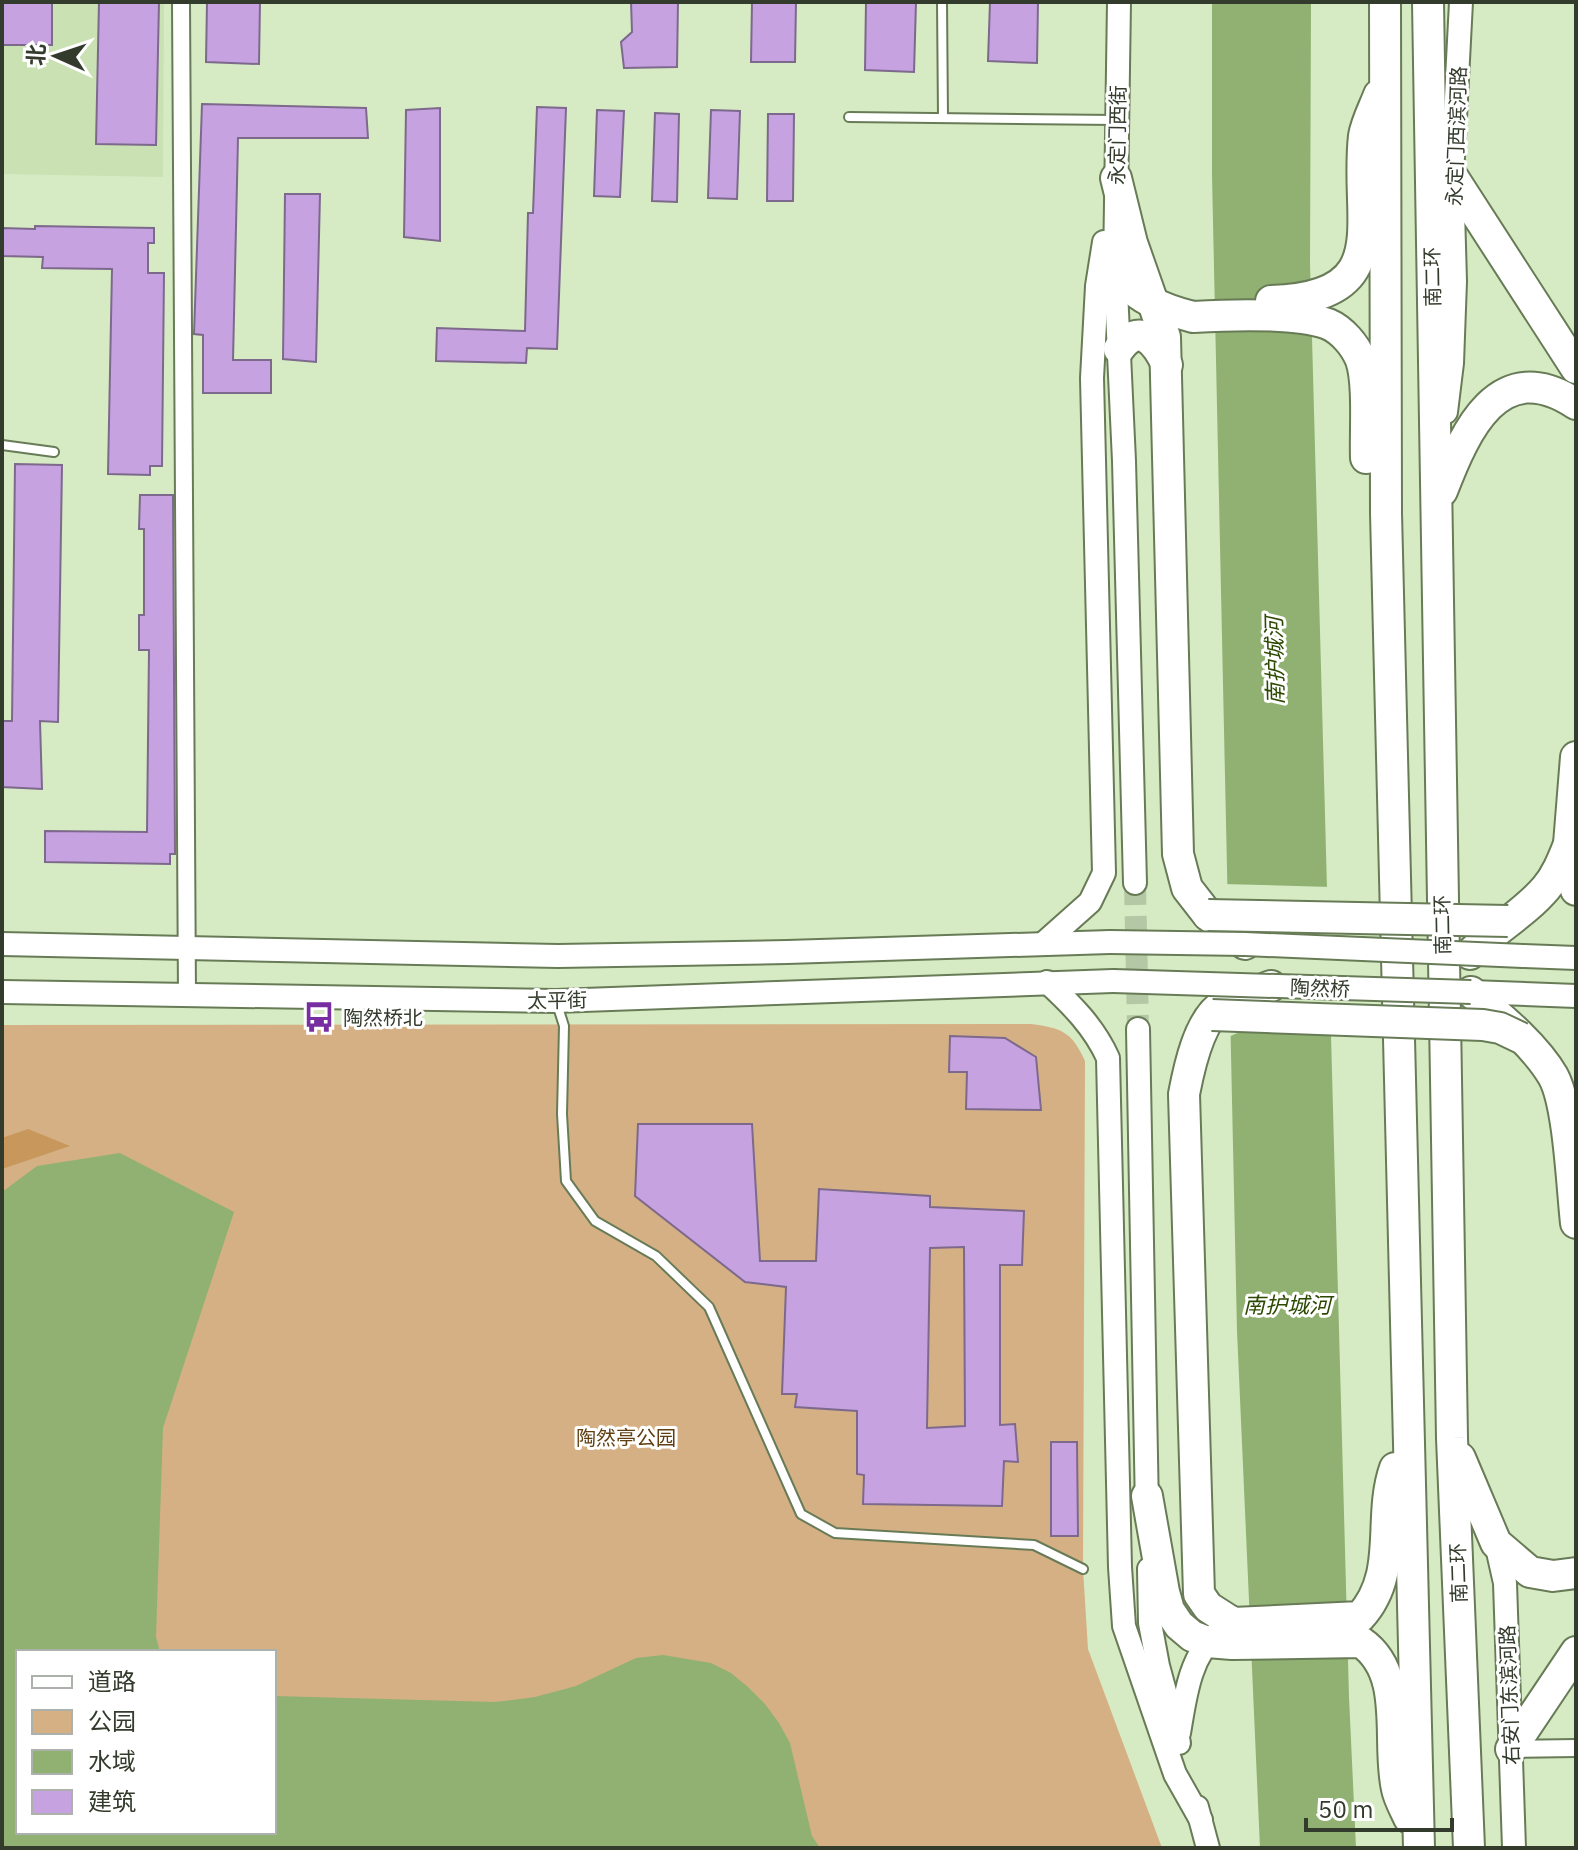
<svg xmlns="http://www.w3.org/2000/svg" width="1578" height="1850" font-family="'IBM Plex Sans','Noto Sans SC',sans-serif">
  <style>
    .built { fill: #c9e1b3 }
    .green { fill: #d5b085; fill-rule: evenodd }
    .forest { fill: #c7975c }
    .water { fill: #90b171 }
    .pier { fill: #d6ebc3 }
    .building { fill: #c6a2e1; stroke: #7d698c; stroke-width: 2; fill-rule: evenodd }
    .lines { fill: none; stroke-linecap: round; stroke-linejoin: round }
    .secondary-tunnel { stroke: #b5c8a5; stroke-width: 22; stroke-dasharray: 22 11; stroke-linecap: butt }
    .lane-casing { stroke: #687b57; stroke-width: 12 }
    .street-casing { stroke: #687b57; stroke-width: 20 }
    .secondary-casing { stroke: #687b57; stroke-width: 26 }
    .highway-casing { stroke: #687b57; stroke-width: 34 }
    .lane { stroke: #fff; stroke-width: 8 }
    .street { stroke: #fff; stroke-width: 16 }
    .secondary { stroke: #fff; stroke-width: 22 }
    .highway { stroke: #fff; stroke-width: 30 }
    .secondary-bridge-casing { stroke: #687b57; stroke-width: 26; stroke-linecap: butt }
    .highway-bridge-casing { stroke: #687b57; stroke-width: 34; stroke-linecap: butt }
    .secondary-bridge { stroke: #fff; stroke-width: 22 }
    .highway-bridge { stroke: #fff; stroke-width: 30 }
    .labels { text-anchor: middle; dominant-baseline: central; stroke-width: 6; stroke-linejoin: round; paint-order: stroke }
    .street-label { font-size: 20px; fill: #333b2c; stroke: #fff }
    .poi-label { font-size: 20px; fill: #333b2c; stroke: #fff; text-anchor: start }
    .park-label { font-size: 20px; fill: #603f11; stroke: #fff }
    .water-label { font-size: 22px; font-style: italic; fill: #2c4900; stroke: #fff }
  </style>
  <rect width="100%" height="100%" fill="#d6ebc3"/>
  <path class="built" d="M2,2H164L163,177L2,174Z"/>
  <path class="green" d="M1031,1024C1062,1028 1072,1032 1085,1061L1083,1569L1088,1649L1162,1848H2V1025ZM18,1652H274V1832H18Z"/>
  <path class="forest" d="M28,1129L70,1146L2,1169V1138Z"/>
  <g class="water">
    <path d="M1212,2H1311L1310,264L1349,1697L1356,1848H1260L1237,1331L1212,175Z"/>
    <path d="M120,1153L234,1212L163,1428L156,1637L160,1652H18V1832H274V1696L495,1702L535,1697L576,1686L636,1658L663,1655L711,1663L731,1673L748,1687L765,1704L779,1723L790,1743L812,1836L820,1848H2V1192L37,1166Z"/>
  </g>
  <path class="pier" d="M1223,884L1331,887L1335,1033L1242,1031L1226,1038Z"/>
  <g class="building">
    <rect x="2" y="2" width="50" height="43"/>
    <path d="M99,2H159L156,145L96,144Z"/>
    <path d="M207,2H260L259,64L206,62Z"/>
    <path d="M631,2H678L677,67L624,68L621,42L632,32Z"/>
    <path d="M752,2H796L795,62H751Z"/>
    <path d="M866,2H916L914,72L865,70Z"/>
    <path d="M990,2H1038L1037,63L988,61Z"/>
    <path d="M202,104L366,108L368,138H238L233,360H271V393H203V335L194,334Z"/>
    <path d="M537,107L566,108L557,349L527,348L526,363L436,361L437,328L525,331L528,213H533Z"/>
    <path d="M440,108V241L404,237L406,110Z"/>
    <path d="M597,110L624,111L620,197L594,196Z"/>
    <path d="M711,110L740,111L737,199L708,198Z"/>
    <path d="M655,113L679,114L677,202L652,201Z"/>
    <path d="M768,114H794L793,201H767Z"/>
    <path d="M285,194H320L316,362L283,359Z"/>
    <path d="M35,226L154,228V243H148V273H164L162,466H150V475L108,474L112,269L42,268L43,257L2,256V228L35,229Z"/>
    <path d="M15,464L62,465L58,722L40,721L42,789L2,787V721H12Z"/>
    <path d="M140,495H173L175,854H170V864L45,862V831L147,832L149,650H139V615H144V529H139Z"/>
    <path d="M950,1036L1005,1038L1036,1057L1041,1110L966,1109L967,1072H949Z"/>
    <path d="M638,1124H752L760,1261H816L819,1189L930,1196V1207L1024,1211L1022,1265H1000V1425L1015,1424L1018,1462L1004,1461L1002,1506L863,1504L864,1475L857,1474V1411L795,1407L797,1394H782L786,1287L745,1282L635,1196ZM964,1247L965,1426L927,1428L930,1248Z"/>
    <path d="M1051,1442H1077L1078,1536H1051Z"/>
  </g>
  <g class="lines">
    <path class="secondary-tunnel" d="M1135,883L1138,1029"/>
    <defs>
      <g id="lane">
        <path d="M942,2L943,118"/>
        <path d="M849,117L1116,120"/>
        <path d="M2,445L54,452"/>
        <path d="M557,1004L564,1026L562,1114L566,1181L595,1221L656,1256L709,1307L801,1514L835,1533L1034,1545L1083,1569"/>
      </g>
      <g id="street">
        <path d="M181,2L187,996"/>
        <path d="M1511,1749L1576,1748"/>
      </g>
      <g id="secondary">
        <path d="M1119,2L1115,269L1124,461L1135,883"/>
        <path d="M1446,412L1452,363L1455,281L1452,176L1461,2"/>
        <path d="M1045,942L1090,902L1104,873L1092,378L1097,286L1104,242"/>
        <path d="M2,944L558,956L787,952L1110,942"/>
        <path d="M1523,956L1576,958"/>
        <path d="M1047,982C1072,1005 1094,1027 1108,1058L1120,1567L1124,1626L1175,1774L1201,1820"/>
        <path d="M2,992L556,1001L1113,981"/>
        <path d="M1471,992L1576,996"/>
        <path d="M1138,1029L1147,1510"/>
        <path d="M1496,1543L1505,1583L1514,1848"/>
        <path d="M1149,1569L1150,1623L1158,1666L1179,1743"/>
        <path d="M1179,1733C1185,1699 1189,1657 1217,1633"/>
        <path d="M1197,1807L1208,1848"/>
      </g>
      <g id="highway">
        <path d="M1385,2L1386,513L1419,1848"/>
        <path d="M1428,2L1452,1438L1469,1848"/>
        <path d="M1452,176L1576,368"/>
        <path d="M1116,178L1132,243L1165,337L1178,854L1187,888L1208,915L1245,944"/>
        <path d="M1115,269C1132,297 1162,309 1193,317C1228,315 1295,312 1328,324C1342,330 1355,345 1361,360C1369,383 1365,432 1366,458"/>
        <path d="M1271,301C1397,297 1354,222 1364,136C1366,123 1374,108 1379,95"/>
        <path d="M1119,349C1140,321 1156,342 1167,365"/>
        <path d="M1442,491C1465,431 1499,353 1576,404"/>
        <path d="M1576,757L1569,844L1576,890"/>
        <path d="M1470,954C1494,930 1525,913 1546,888C1557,875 1563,859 1569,844"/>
        <path d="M1271,986C1256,992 1238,996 1224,1004C1199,1018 1189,1068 1184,1094L1199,1594L1208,1607L1233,1623L1360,1617C1400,1573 1377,1519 1395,1468"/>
        <path d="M1471,992C1498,1015 1535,1045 1553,1076C1569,1104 1572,1188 1576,1223"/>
        <path d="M1460,1458L1496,1543L1530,1572L1553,1576L1576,1573"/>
        <path d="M1147,1496L1164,1592L1169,1610L1179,1625L1192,1636L1207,1642L1232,1644L1361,1642C1407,1674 1386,1741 1397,1789C1399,1799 1405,1809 1409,1818"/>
        <path d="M1511,1749L1576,1652"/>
      </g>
    </defs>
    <use href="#lane" class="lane-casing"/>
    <use href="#street" class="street-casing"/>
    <use href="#secondary" class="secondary-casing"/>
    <use href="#highway" class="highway-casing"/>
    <use href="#lane" class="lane"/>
    <use href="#street" class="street"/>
    <use href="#secondary" class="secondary"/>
    <use href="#highway" class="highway"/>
    <defs>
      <g id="secondary-bridge">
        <path d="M1110,942L1245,944L1523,956"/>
        <path d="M1113,981L1471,992"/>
      </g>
      <g id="highway-bridge">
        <path d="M1208,915L1508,921"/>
        <path d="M1212,1015L1483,1025L1500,1028L1521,1038"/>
      </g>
    </defs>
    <use href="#secondary-bridge" class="secondary-bridge-casing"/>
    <use href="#highway-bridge" class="highway-bridge-casing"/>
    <use href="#secondary-bridge" class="secondary-bridge"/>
    <use href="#highway-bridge" class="highway-bridge"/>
  </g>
  <defs>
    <symbol id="bus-bare" viewBox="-9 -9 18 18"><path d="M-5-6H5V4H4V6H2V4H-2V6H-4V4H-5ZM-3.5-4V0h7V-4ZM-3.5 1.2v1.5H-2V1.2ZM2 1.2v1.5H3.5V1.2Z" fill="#772ea0" stroke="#fff" stroke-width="2.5" paint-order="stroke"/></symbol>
  </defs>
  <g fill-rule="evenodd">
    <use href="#bus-bare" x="297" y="995" width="44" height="44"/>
  </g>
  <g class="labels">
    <g class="street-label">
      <text transform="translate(1117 135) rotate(-89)">永定门西街</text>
      <text transform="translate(1456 136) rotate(-88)">永定门西滨河路</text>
      <text transform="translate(1432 277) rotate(-91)">南二环</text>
      <text transform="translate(1442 925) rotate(-91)">南二环</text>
      <text transform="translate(1320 988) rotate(2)">陶然桥</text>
      <text transform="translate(557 1000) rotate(-1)">太平街</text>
      <text transform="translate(1458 1573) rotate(-92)">南二环</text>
      <text transform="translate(1509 1695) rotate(-92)">右安门东滨河路</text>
    </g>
    <g class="poi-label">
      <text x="343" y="1017">陶然桥北</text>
    </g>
    <g class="park-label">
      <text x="626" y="1437">陶然亭公园</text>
    </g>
    <g class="water-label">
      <text transform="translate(1274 661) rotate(-91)">南护城河</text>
      <text x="1287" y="1304">南护城河</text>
    </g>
  </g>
  <rect width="1578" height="1850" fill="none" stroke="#333b2c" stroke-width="8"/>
  <rect x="16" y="1650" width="260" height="184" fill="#ffffff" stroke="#adb1ab" stroke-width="2"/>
  <rect x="32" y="1676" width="40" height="12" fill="#ffffff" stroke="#adb1ab" stroke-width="2"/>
  <text x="88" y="1690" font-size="24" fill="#333b2c">道路</text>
  <rect x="32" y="1710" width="40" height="24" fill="#d5b085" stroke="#adb1ab" stroke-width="2"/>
  <text x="88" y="1730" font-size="24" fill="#333b2c">公园</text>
  <rect x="32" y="1750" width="40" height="24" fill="#90b171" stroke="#adb1ab" stroke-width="2"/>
  <text x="88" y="1770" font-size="24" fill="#333b2c">水域</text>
  <rect x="32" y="1790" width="40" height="24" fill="#c6a2e1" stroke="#adb1ab" stroke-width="2"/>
  <text x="88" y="1810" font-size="24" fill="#333b2c">建筑</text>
  <g transform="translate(56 56) rotate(273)" stroke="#ffffff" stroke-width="6" paint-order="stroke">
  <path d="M0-6L14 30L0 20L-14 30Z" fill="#333b2c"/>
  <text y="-12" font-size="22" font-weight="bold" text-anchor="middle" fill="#333b2c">北</text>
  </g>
  <path d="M1306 1818v12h146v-12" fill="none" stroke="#333b2c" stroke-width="4"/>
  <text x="1318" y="1818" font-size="24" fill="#333b2c" stroke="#ffffff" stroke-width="6" paint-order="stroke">50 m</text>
</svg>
